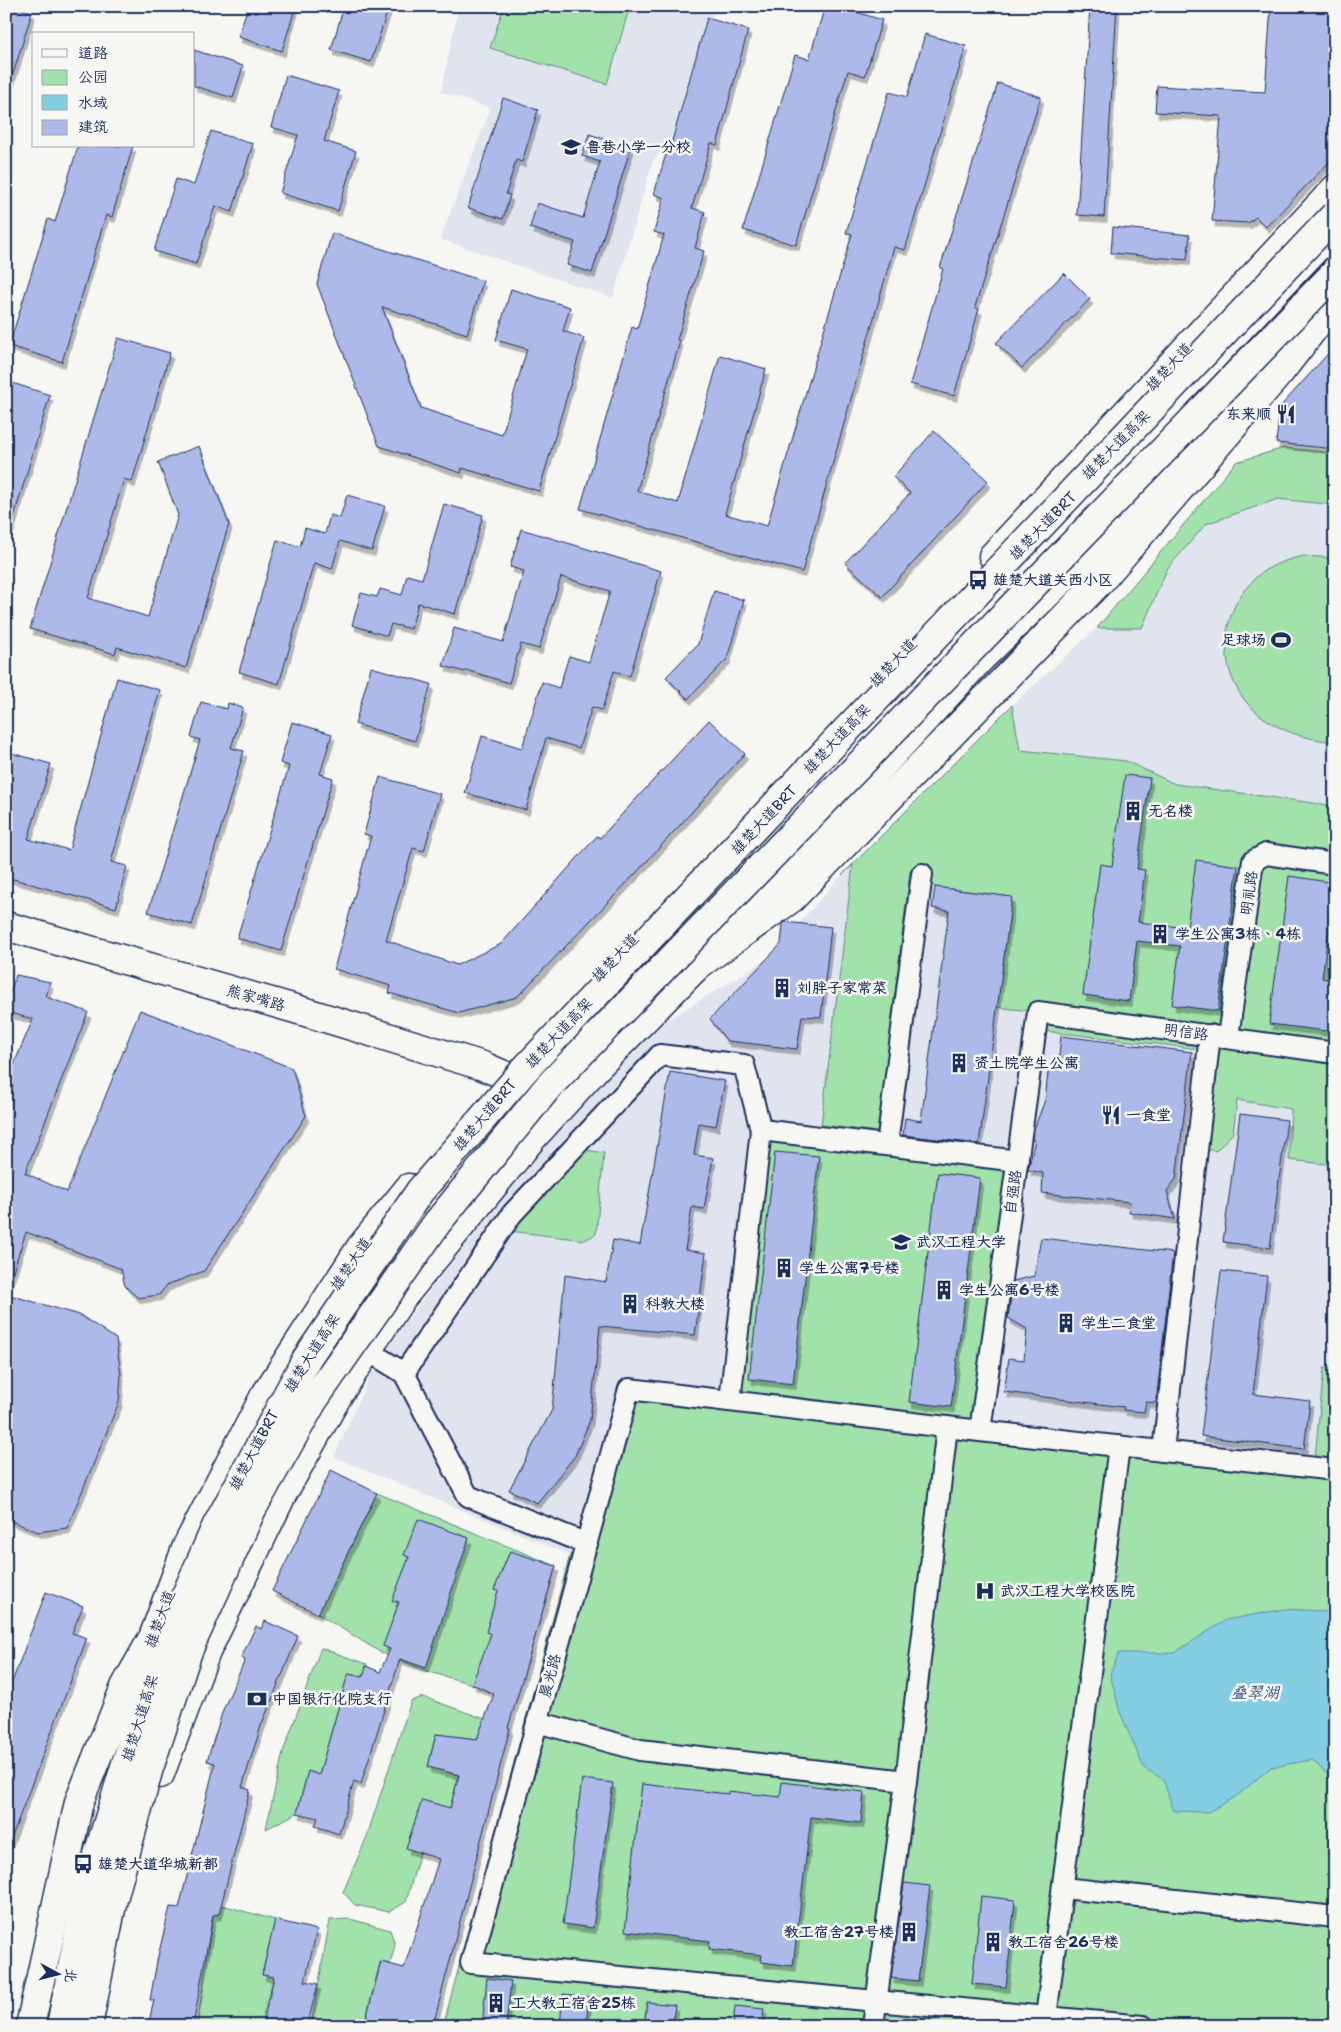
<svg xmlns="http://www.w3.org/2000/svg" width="1341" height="2032" font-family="'Shantell Sans','LXGW WenKai TC',sans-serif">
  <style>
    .built { fill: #e0e4ef }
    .green { fill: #a1e1aa; stroke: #5e8884 }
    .water { fill: #84cee4; stroke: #5a8eae }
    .building { fill: #acb9e9; stroke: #1b2f5e; filter: url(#shadow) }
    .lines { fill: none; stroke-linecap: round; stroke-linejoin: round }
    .lane-casing { stroke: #1b2f5e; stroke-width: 14 }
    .street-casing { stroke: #1b2f5e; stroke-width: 24 }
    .secondary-casing { stroke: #1b2f5e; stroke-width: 31 }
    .primary-casing { stroke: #1b2f5e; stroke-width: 31 }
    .highway-casing { stroke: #1b2f5e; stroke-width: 31 }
    .lane { stroke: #f6f6f2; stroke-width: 10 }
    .street { stroke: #f6f6f2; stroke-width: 20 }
    .secondary { stroke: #f6f6f2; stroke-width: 28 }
    .primary { stroke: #f6f6f2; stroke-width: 28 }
    .highway { stroke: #f6f6f2; stroke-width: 28 }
    .highway-bridge-casing { stroke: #1b2f5e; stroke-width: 31; stroke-linecap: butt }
    .highway-bridge { stroke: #f6f6f2; stroke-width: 28 }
    .labels { text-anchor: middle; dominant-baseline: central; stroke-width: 5; stroke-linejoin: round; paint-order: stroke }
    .poi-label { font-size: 15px; font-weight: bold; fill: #1b2f5e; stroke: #f6f6f2; text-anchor: start }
    .street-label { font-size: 15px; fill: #1b2f5e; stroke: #f6f6f2 }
    .water-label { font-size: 16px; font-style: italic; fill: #355780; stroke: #f6f6f2 }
  </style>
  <defs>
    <filter id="shadow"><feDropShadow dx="3" dy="5.5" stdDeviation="0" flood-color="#0004"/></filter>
  </defs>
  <rect width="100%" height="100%" fill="#f6f6f2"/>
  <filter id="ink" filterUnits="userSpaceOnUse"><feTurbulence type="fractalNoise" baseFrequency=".02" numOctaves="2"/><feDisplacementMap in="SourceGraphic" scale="10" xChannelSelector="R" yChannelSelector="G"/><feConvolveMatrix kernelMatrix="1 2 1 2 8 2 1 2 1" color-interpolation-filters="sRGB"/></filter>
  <g filter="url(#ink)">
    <g class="built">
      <path d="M459,6H715L680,134L653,160L613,298L440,239L491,108L441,92Z"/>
      <path d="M1236,462L1335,473V2026H443L570,1555L334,1457L378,1357L558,1126L646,1033L766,960L842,875L1012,705L1097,628Z"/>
    </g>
    <g class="green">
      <path d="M504,6H630L607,84L490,48Z"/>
      <path d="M1284,448L1335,453V505L1278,499L1206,524L1167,569L1142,628H1097L1236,462Z"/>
      <path d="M1304,556L1335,558V742C1305,739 1277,731 1254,710C1219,679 1217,620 1248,586C1252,582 1256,576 1261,573C1274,564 1289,559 1304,556Z"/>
      <path d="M1012,705L1020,750L1126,761L1175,784L1335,806V1165L1289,1160L1291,1109L1237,1100L1233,1133L1216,1151L1197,1148L1208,1050L1035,1030L1038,1012L997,1007L1012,897L935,887L922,874L910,871L878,1132L821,1125L853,865L842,875Z"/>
      <path d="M761,1130L1018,1161L980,1431L1314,1467L1324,1368L1335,1369V2026H443L570,1555L587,1544L629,1389L730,1401Z"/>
      <path d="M581,1149L604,1153L596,1234L585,1240L509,1231Z"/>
      <path d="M377,1493L556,1566L515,1704L472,1684L426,1671L380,1652L318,1614Z"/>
      <path d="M321,1648L367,1664L363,1677L348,1674L319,1775L308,1771L297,1813L266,1829L283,1752Z"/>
      <path d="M423,1697L485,1719L477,1739L436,1734L428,1767L459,1775L450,1808L420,1852L406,1902L389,1912L355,1905L343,1892L366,1839L411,1701Z"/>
      <path d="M222,1905L275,1920L262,1974L274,1977L260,2026H197L213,1915Z"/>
      <path d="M350,1919L390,1930L395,1945L390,1964L380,1962L366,2018L392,2026H311L330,1920Z"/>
    </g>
    <path class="water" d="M1285,1609L1321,1611L1335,1614V1773L1328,1775L1312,1760L1271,1767L1237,1796L1208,1812L1174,1811L1163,1779L1144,1768L1120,1712L1110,1674L1119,1653H1174L1226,1620Z"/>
    <g class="building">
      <path d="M6,6H14L32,12L10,84H6Z"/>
      <path d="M248,6H296L282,51L238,37Z"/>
      <path d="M344,6H389L371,62L331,50Z"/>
      <path d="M825,6H837L882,20L865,76L848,71L796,245L743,230L795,55L809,59Z"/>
      <path d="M1090,6H1117L1104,217L1077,215Z"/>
      <path d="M1271,6H1335V156L1266,227L1256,217L1248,223L1212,221L1221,116L1155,112L1157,86L1265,92Z"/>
      <path d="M707,18L748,30L717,145L711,143L692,208L705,212L695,248L704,251L677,340L680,341L637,491L678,503L720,355L766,369L725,514L767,526L852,234L846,233L889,92L907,97L925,34L966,46L905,250L894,247L802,572L580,509L632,327L637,329L664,235L654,232L664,198L654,194L666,154L668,155Z"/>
      <path d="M194,50L243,66L233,98L194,86Z"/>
      <path d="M286,75L339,91L324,141L356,151L338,211L280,193L298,135L271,127Z"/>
      <path d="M998,83L1041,97L975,307L979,309L954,396L910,384L943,269L940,268Z"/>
      <path d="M503,98L538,110L522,162L516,160L506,194L510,195L503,219L468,208Z"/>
      <path d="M211,131L253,144L232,212L215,206L196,264L154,251L176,179L194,185Z"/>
      <path d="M589,134L631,147L592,273L567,265L575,242L530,228L537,203L583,218L600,162L582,156Z"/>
      <path d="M78,146H133L112,217L106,215L62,362L9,346L48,219L55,222Z"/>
      <path d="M1113,227L1190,235L1187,260L1111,253Z"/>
      <path d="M332,233L483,281L467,334L382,307L421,408L502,435L527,349L496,340L511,289L570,307L563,331L584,338L539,491L462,468L461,473L379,446L317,284Z"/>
      <path d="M1064,273L1090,299L1022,368L996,343Z"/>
      <path d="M118,338L170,353L132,482L124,479L88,598L148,617L178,515L158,462L199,446L229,524L186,668L117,647L115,654L30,629Z"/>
      <path d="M1335,346V449L1276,443L1280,407Z"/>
      <path d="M6,381L50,395L10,530H6Z"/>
      <path d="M934,431L988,481L882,597L845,563L910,493L893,477Z"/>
      <path d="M347,495L385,506L372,551L340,541L332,569L314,563L279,684L239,672L277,540L300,547L305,528L325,534L330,515L340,518Z"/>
      <path d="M444,504L483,515L455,614L418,603L411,629L391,624L387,636L352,625L361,593L377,597L380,589L402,595L407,575L422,579Z"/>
      <path d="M521,529L661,571L630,676L614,671L602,710L592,707L579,748L546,738L526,810L465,793L482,736L522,748L542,682L559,688L569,656L589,662L610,591L561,577L539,649L521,644L509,683L466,670L465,672L443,666L454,628L503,642L524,571L510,567Z"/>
      <path d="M714,591L744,600L727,659L688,699L666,677L698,644Z"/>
      <path d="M371,667L431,684L415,741L355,724Z"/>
      <path d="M117,678L160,690L111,862L127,866L116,908L6,877V768L11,753L51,764L28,839L69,850Z"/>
      <path d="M201,702L227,709L228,703L243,708L231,748L244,751L192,925L148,912L200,740L191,737Z"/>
      <path d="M709,720L745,754L637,872L517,997L459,1013L389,993L391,986L334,969L371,836L364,834L380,777L440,794L424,851L413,848L386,940L457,965L501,944L597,836L600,838Z"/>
      <path d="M292,722L332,734L320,774L333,778L281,951L237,938L289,766L280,763Z"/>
      <path d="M1125,775L1150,778L1137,869L1145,870L1138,922L1187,928L1196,860L1238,866L1218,1011L1172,1005L1180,946L1137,941L1129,1001L1083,995L1100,864L1112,866Z"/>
      <path d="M1289,876L1335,883L1322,978L1335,980V1032L1269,1024Z"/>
      <path d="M935,887L1012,897L979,1144L903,1135L905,1118L921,1121L949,911L932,908Z"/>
      <path d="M785,922L831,927L821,1017L802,1016L797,1049L727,1041L710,1019L781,944L783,924Z"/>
      <path d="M16,975L50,982L46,997L88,1012L25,1173L67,1192L140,1010L292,1068L306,1116L204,1271L167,1285L159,1295L138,1298L125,1286L121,1269L26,1232L9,1283H6V1083L33,1019L6,1012V1004Z"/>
      <path d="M1061,1036L1192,1052L1176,1179L1167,1191L1175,1219L1129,1212L1130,1202L1042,1193L1043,1173L1028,1170L1035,1140H1032L1033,1132L1045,1100L1049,1064L1058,1066Z"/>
      <path d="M670,1072L725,1081L716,1126L699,1123L694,1155L713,1158L704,1209L692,1207L685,1250L706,1253L695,1335L600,1326L590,1420L575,1456L537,1503L509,1490L552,1410L565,1275L606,1282L613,1240L640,1245Z"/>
      <path d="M1240,1114L1287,1120L1270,1248L1223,1242Z"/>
      <path d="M775,1152L819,1156L793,1384L749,1379Z"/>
      <path d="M938,1173L980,1178L951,1407L909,1402Z"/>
      <path d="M1041,1238L1173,1253L1156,1403L1146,1402L1144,1412L1123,1410L1124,1407L1004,1392L1009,1358L1024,1360L1027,1329L1008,1318L1013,1281L1034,1276Z"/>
      <path d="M1221,1271L1267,1276L1253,1394L1310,1401L1304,1449L1201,1436Z"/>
      <path d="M6,1294L80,1315L116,1339L121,1376L119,1402L67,1528L38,1532L6,1519Z"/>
      <path d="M331,1470L377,1493L318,1614L272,1591Z"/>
      <path d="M418,1519L469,1538L426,1668L400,1659L361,1784L354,1781L339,1834L315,1826L318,1818L297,1813L308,1771L319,1775L348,1674L363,1677L366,1666L380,1672L390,1649L383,1646L399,1602L392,1601L409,1557L404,1555Z"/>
      <path d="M510,1551L556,1566L508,1728H510L433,2026H392L366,2019L381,1962L404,1968L439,1859L406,1848L422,1800L450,1808L459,1775L428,1767L436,1734L477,1739L494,1694L472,1684L491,1634L486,1632L498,1591L494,1590Z"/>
      <path d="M46,1592L83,1606L72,1633L87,1638L8,1847H6V1698Z"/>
      <path d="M265,1621L298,1636L261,1726L242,1787L250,1790L219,1914L213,1915L193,2026H148L154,2000H150L158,1956L170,1907L179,1908L215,1763L207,1761L223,1710L245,1660L241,1658L256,1626L261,1629Z"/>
      <path d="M582,1779L613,1783L593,1928L563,1924Z"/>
      <path d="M782,1782L864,1792L861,1823L811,1817L793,1966L761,1962L762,1955L709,1949L710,1941L625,1931L642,1784L728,1794V1791L780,1797Z"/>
      <path d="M904,1883L930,1886L918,1981L891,1978Z"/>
      <path d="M981,1896L1015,1900L1006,1987L972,1984Z"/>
      <path d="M275,1920L317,1930L305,1981L318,1984L307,2026H262L274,1977L262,1975Z"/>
      <path d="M487,1978L511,1981L506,2026H482Z"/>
      <path d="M563,1994L589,1997L586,2026H560Z"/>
      <path d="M647,2002L675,2005L672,2026H644Z"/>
      <path d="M735,2006L764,2009L762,2026H733Z"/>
    </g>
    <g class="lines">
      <defs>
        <g id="lane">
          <path d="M618,990L728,880L1335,241"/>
          <path d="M526,1088L550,1062"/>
          <path d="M344,1327L424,1213L497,1122"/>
          <path d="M310,1379L332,1345"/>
        </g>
        <g id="street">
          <path d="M1228,1037L1253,861L1266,854L1335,864"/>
          <path d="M887,1145L922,874"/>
          <path d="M378,1357L404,1373L468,1496L587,1544"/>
          <path d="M404,1373L512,1214L660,1055L744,1065L761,1130"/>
          <path d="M730,1401L761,1130L1018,1161"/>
          <path d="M980,1431L1038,1012L1335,1053"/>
          <path d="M1163,1451L1210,1035"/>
          <path d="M537,1722L640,1750L906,1781"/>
          <path d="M1063,1888L1335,1917"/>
          <path d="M1046,2017L1119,1446"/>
          <path d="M873,2026L906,1781L947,1427"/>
          <path d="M1143,2026L471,1963L629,1389L980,1431L1335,1470"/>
        </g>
        <path id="secondary" d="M6,926L299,1010L483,1066L504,1075"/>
        <g id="primary">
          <path d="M993,556L1335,189"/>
          <path d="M144,1662L187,1546L264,1397L361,1247L409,1188"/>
          <path d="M160,1774L206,1652L282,1495L340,1392L401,1299L533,1137L595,1069L698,965L980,659L1091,551L1284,349"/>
          <path d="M45,2026L75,1878L112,1747"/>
        </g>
        <path id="highway" d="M698,965L792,898L1101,580L1280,372L1335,301"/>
      </defs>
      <use href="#lane" class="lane-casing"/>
      <use href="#street" class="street-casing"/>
      <use href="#secondary" class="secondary-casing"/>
      <use href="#primary" class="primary-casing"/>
      <use href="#highway" class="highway-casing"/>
      <use href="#lane" class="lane"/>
      <use href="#street" class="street"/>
      <use href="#secondary" class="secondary"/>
      <use href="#primary" class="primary"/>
      <use href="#highway" class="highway"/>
      <defs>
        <g id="highway-bridge">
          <path d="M30,2026L79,1802L125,1687L151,1641"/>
          <path d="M61,2026L87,1890L159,1656L216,1527L307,1358L420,1191L527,1067L1335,215"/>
          <path d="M88,2026L113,1899L149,1768L188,1651L252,1509L313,1401L437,1223L548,1087L1335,273"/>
        </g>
      </defs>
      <use href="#highway-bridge" class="highway-bridge-casing"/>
      <use href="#highway-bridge" class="highway-bridge"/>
    </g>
  </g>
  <defs>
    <symbol id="school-bare" viewBox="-9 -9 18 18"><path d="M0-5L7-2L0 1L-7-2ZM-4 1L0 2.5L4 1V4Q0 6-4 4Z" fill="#1b2f5e" stroke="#f6f6f2" stroke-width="2.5" paint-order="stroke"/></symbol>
    <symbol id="restaurant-bare" viewBox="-9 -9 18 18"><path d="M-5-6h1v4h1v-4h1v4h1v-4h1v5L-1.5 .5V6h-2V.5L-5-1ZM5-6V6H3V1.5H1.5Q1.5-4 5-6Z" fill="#1b2f5e" stroke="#f6f6f2" stroke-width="2.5" paint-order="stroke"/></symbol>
    <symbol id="bus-bare" viewBox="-9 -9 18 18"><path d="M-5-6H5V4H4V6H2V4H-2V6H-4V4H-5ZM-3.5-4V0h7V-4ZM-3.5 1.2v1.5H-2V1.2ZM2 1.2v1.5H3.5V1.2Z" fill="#1b2f5e" stroke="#f6f6f2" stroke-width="2.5" paint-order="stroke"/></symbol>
    <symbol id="stadium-bare" viewBox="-9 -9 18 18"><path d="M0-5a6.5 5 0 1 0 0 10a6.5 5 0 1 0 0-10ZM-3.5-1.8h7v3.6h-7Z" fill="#1b2f5e" stroke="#f6f6f2" stroke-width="2.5" paint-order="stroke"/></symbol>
    <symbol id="building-bare" viewBox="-9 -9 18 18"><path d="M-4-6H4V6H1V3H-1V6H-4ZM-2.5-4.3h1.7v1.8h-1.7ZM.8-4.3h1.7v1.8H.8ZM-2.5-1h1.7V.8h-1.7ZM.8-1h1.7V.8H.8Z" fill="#1b2f5e" stroke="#f6f6f2" stroke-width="2.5" paint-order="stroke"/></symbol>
    <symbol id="university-bare" viewBox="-9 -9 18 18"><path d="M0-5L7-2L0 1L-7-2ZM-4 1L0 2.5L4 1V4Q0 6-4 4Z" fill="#1b2f5e" stroke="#f6f6f2" stroke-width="2.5" paint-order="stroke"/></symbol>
    <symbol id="hospital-bare" viewBox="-9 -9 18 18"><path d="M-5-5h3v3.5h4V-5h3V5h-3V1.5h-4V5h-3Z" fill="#1b2f5e" stroke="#f6f6f2" stroke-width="2.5" paint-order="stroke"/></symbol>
    <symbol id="bank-bare" viewBox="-9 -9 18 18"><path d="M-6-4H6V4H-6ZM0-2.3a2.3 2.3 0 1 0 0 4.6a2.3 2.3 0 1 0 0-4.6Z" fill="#1b2f5e" stroke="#f6f6f2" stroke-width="2.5" paint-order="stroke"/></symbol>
  </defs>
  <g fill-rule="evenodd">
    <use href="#school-bare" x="557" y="133" width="28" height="28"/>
    <use href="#restaurant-bare" x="1272" y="400" width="28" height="28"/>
    <use href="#bus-bare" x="964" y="566" width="28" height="28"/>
    <use href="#stadium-bare" x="1267" y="626" width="28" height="28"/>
    <use href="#building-bare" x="1119" y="797" width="28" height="28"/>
    <use href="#building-bare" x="1146" y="920" width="28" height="28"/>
    <use href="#building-bare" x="768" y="974" width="28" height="28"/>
    <use href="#building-bare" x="945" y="1049" width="28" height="28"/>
    <use href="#restaurant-bare" x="1097" y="1101" width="28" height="28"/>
    <use href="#university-bare" x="887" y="1228" width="28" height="28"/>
    <use href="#building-bare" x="770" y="1254" width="28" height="28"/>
    <use href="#building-bare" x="930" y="1276" width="28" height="28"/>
    <use href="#building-bare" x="616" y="1290" width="28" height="28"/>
    <use href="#building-bare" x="1052" y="1309" width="28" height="28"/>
    <use href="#hospital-bare" x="971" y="1577" width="28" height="28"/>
    <use href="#bank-bare" x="243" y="1685" width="28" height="28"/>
    <use href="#bus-bare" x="69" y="1850" width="28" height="28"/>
    <use href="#building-bare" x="895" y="1918" width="28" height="28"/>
    <use href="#building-bare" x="979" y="1928" width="28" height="28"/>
    <use href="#building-bare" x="482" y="1989" width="28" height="28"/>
  </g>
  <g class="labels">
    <g class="poi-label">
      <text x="586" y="147">鲁巷小学一分校</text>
      <text x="1271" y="414" text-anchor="end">东来顺</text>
      <text x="993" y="580">雄楚大道关西小区</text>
      <text x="1266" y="640" text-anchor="end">足球场</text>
      <text x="1148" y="811">无名楼</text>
      <text x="1175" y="934">学生公寓3栋、4栋</text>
      <text x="797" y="988">刘胖子家常菜</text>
      <text x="974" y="1063">资土院学生公寓</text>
      <text x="1126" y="1115">一食堂</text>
      <text x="916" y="1242">武汉工程大学</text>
      <text x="799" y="1268">学生公寓7号楼</text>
      <text x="959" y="1290">学生公寓6号楼</text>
      <text x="645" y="1304">科教大楼</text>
      <text x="1081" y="1323">学生二食堂</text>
      <text x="1000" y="1591">武汉工程大学校医院</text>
      <text x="272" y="1699">中国银行化院支行</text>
      <text x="98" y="1864">雄楚大道华城新都</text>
      <text x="894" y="1932" text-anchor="end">教工宿舍27号楼</text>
      <text x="1008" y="1942">教工宿舍26号楼</text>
      <text x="511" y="2003">工大教工宿舍25栋</text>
    </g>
    <g class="street-label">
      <text transform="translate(1169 367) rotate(-47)">雄楚大道</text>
      <text transform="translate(1116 445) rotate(-46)">雄楚大道高架</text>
      <text transform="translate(1043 526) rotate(-46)">雄楚大道BRT</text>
      <text transform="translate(893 663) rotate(-47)">雄楚大道</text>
      <text transform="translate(837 739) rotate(-47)">雄楚大道高架</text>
      <text transform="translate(764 820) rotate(-47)">雄楚大道BRT</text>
      <text transform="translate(1249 893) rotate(-82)">明礼路</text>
      <text transform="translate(615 958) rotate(-47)">雄楚大道</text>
      <text transform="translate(256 998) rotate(16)">熊家嘴路</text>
      <text transform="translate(1186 1032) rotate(8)">明信路</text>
      <text transform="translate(559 1033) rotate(-47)">雄楚大道高架</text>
      <text transform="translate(485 1115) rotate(-50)">雄楚大道BRT</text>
      <text transform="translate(1013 1192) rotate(-82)">自强路</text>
      <text transform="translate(351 1264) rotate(-56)">雄楚大道</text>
      <text transform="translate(312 1353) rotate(-58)">雄楚大道高架</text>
      <text transform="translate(254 1450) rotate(-62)">雄楚大道BRT</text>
      <text transform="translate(160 1619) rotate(-70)">雄楚大道</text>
      <text transform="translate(550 1676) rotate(-75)">晨光路</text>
      <text transform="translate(140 1718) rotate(-73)">雄楚大道高架</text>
    </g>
    <g class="water-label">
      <text x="1255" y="1692">叠翠湖</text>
    </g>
  </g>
  <rect width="1341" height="2032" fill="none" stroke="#f6f6f2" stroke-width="25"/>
  <rect x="12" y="12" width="1316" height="2007" fill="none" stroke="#1b2f5e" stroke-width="2" filter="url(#ink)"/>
  <rect x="32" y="32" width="162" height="115" fill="#f6f6f2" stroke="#9ea6b7"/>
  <rect x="42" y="49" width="25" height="8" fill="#f6f6f2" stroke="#9ea6b7"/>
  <text x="78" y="58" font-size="15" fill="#1b2f5e">道路</text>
  <rect x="42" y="70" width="25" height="15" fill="#a1e1aa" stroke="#9ea6b7"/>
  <text x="78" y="82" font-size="15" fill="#1b2f5e">公园</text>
  <rect x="42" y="95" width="25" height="15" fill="#84cee4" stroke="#9ea6b7"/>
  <text x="78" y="108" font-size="15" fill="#1b2f5e">水域</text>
  <rect x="42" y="120" width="25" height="15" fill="#acb9e9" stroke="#9ea6b7"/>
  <text x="78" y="132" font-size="15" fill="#1b2f5e">建筑</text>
  <g transform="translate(58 1974) rotate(97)" stroke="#f6f6f2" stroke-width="4" paint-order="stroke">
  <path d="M0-4L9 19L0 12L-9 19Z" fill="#1b2f5e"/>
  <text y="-8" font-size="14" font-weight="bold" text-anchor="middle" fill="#1b2f5e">北</text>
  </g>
</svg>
